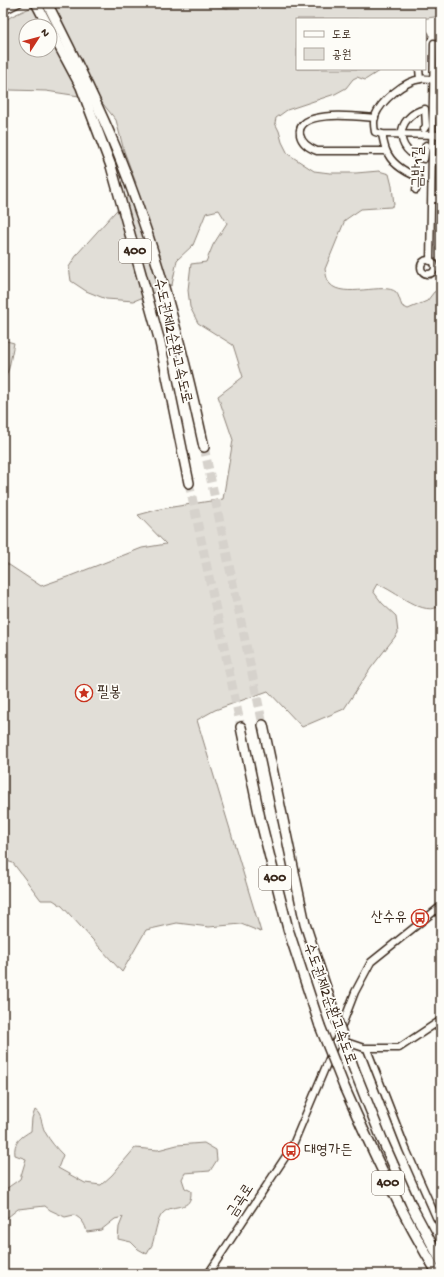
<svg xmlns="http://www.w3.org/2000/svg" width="444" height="1277" font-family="'Gochi Hand','Poor Story',sans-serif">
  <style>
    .green { fill: #e1ded7; stroke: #8e847a; fill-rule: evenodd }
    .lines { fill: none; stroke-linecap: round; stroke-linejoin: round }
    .highway-tunnel { stroke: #d6d2cc; stroke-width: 9; stroke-dasharray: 9 4.5; stroke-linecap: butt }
    .minor-casing { stroke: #3b2a1e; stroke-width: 9 }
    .highway-casing { stroke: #3b2a1e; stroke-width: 12 }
    .minor { stroke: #fdfcf7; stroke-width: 6 }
    .highway { stroke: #fdfcf7; stroke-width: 9 }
    .highway-bridge-casing { stroke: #3b2a1e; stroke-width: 12; stroke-linecap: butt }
    .highway-bridge { stroke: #fdfcf7; stroke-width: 9 }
    .labels { text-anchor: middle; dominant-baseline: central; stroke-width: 3.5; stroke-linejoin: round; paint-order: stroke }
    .shield { fill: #fdfcf7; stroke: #75695f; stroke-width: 1 }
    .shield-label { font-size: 14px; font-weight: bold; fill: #3b2a1e }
    .street-label { font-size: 15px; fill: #3b2a1e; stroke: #fdfcf7 }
    .poi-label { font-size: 15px; fill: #3b2a1e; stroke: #fdfcf7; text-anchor: start }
  </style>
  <rect width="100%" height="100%" fill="#fdfcf7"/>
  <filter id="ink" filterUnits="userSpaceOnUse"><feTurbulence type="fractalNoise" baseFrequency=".025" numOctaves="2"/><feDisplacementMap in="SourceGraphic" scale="8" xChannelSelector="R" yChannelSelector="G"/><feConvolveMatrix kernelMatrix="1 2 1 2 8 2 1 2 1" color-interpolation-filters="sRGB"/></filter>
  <g filter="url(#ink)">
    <g class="green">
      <path d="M41,3H210L212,5L227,8L246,3H441V16L421,19H297V69H382L365,80L357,77L353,79L346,88L335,94L287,110L276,118L275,123L279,131L282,142L288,154L314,171L330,173H356L379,171L389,174L392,186L394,205L391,207L361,209L345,220L325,269C326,274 327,281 330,284C343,299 385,282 396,292C399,295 400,302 402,306L408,309L427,301L434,292L441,289V605C424,619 395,590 377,584L373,591L382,603L396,616L398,633L371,668L344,709L302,727L268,691L215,710L197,720L261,932L241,924L209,927L177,923L146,930L122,972L62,906L53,900H41L13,863L3,860V561L41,586L70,576L142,548L166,544L138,515L160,509L223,499L233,440L218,396L243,377L233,345L198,323L190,307L188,290L191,264L206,262L213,245L227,223L219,210L206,213L193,245L177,260L172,285L134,301L106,299L86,291L71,281L69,267L78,253L124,202L136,183L124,151L116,120L99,99L46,91L10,90L3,87V22L12,16ZM26,26H50V50H26Z"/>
      <path d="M3,340L14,343L9,368L3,384Z"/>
      <path d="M35,1110C42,1114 41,1124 45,1132C50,1141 56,1148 63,1155L58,1168L85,1183L101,1185L112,1175L135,1148L158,1150L177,1145L204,1143L216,1150L217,1160L210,1171L185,1173L182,1179L185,1188L191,1191C192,1213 174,1202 163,1213C156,1220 155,1237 152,1245C150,1248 149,1251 147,1254L138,1249L131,1242L118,1239L119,1227L123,1217L115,1219L101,1230L87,1232C85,1224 82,1219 74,1215L65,1217L50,1210L45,1206L18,1209L8,1217L3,1218V1191L20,1179L26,1159L15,1155C13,1142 21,1137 31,1131L32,1118Z"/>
    </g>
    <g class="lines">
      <g class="highway-tunnel">
        <path d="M204,447L263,725"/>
        <path d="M189,483L241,727"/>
      </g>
      <defs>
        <g id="minor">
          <path d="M3,11L19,3"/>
          <path d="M425,36V35"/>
          <path d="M419,69L420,79"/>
          <path d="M433,80C429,79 424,78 421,79C404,81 381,101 375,116C373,122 374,127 375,132L382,134L441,135"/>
          <path d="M433,113L441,115"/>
          <path d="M375,118C361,117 295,108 300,135C302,144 309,148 317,151H386"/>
          <path d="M424,129L426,126L425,109C395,116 393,152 424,159L426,145"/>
          <path d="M382,134C383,139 384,145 386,150C391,163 405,172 418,177L416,190"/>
          <path d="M432,199H441"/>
          <circle cx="428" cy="267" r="7"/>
          <path d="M430,261L434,43"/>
          <path d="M343,1041L364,1048H399L441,1020"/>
          <path d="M367,1049L406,1149L436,1217L441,1225"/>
          <path d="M206,1274L210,1271L292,1147L331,1054L355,992L371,962L441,906"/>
        </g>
        <g id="highway">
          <path d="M36,3L48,26"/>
          <path d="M47,3C72,52 96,100 117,151C156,247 182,346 204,447"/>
          <path d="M50,29L81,87L111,166L160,342L189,483"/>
          <path d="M263,725L305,924L332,1006"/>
          <path d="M241,727L260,818L288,929L320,1026"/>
          <path d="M354,1069L382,1139L412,1207L441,1261"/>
          <path d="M345,1089C373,1152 402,1215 438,1274"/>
        </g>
      </defs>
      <use href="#minor" class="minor-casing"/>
      <use href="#highway" class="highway-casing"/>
      <use href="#minor" class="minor"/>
      <use href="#highway" class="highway"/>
      <defs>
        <g id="highway-bridge">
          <path d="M332,1006L354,1069"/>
          <path d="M320,1026L345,1089"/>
        </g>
      </defs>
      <use href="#highway-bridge" class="highway-bridge-casing"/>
      <use href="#highway-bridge" class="highway-bridge"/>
    </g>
  </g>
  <defs>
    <symbol id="sight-ring" viewBox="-11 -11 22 22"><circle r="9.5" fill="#fdfcf7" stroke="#c8321e" stroke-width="1.5"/><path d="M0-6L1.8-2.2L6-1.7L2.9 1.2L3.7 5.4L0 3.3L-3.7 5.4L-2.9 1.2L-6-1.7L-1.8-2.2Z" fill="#c8321e"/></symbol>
    <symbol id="bus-ring" viewBox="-11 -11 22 22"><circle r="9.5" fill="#fdfcf7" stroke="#c8321e" stroke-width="1.5"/><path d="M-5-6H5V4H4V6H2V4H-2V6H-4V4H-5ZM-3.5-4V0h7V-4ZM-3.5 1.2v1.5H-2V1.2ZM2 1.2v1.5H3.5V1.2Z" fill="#c8321e"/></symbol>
  </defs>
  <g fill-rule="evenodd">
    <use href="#sight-ring" x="74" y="683" width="20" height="20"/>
    <use href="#bus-ring" x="410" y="908" width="20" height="20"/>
    <use href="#bus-ring" x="281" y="1141" width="20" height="20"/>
  </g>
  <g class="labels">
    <g class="shield">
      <rect x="119" y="239" width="32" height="24" rx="3"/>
      <rect x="259" y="866" width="32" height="24" rx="3"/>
      <rect x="372" y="1171" width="32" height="24" rx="3"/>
    </g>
    <g class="shield-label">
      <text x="135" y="251">400</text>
      <text x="275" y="878">400</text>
      <text x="388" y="1183">400</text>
    </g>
    <g class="street-label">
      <text transform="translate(419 167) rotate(-89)">금반1길</text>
      <text transform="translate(172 341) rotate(77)">수도권제2순환고속도로</text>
      <text transform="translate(329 1004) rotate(70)">수도권제2순환고속도로</text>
      <text transform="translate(241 1201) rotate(-57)">금곡로</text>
    </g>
    <g class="poi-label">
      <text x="97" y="693">필봉</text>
      <text x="407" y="918" text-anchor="end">산수유</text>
      <text x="304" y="1151">대영가든</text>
    </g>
  </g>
  <rect width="444" height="1277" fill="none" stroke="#fdfcf7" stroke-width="16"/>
  <rect x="8" y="8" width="428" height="1261" fill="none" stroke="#3b2a1e" stroke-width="1.5" filter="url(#ink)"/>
  <rect x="296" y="18" width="130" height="52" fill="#fdfcf7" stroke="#afa8a0"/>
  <rect x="304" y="31" width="20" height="6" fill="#fdfcf7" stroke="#afa8a0"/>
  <text x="332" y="38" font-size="12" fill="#3b2a1e">도로</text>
  <rect x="304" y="48" width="20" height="12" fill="#e1ded7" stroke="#afa8a0"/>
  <text x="332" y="58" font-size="12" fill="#3b2a1e">공원</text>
  <g transform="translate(38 38) rotate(54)"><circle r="19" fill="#fdfcf7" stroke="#afa8a0"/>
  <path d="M0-3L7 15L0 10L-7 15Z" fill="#c8321e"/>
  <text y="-6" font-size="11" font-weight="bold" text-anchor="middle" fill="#3b2a1e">N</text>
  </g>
</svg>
